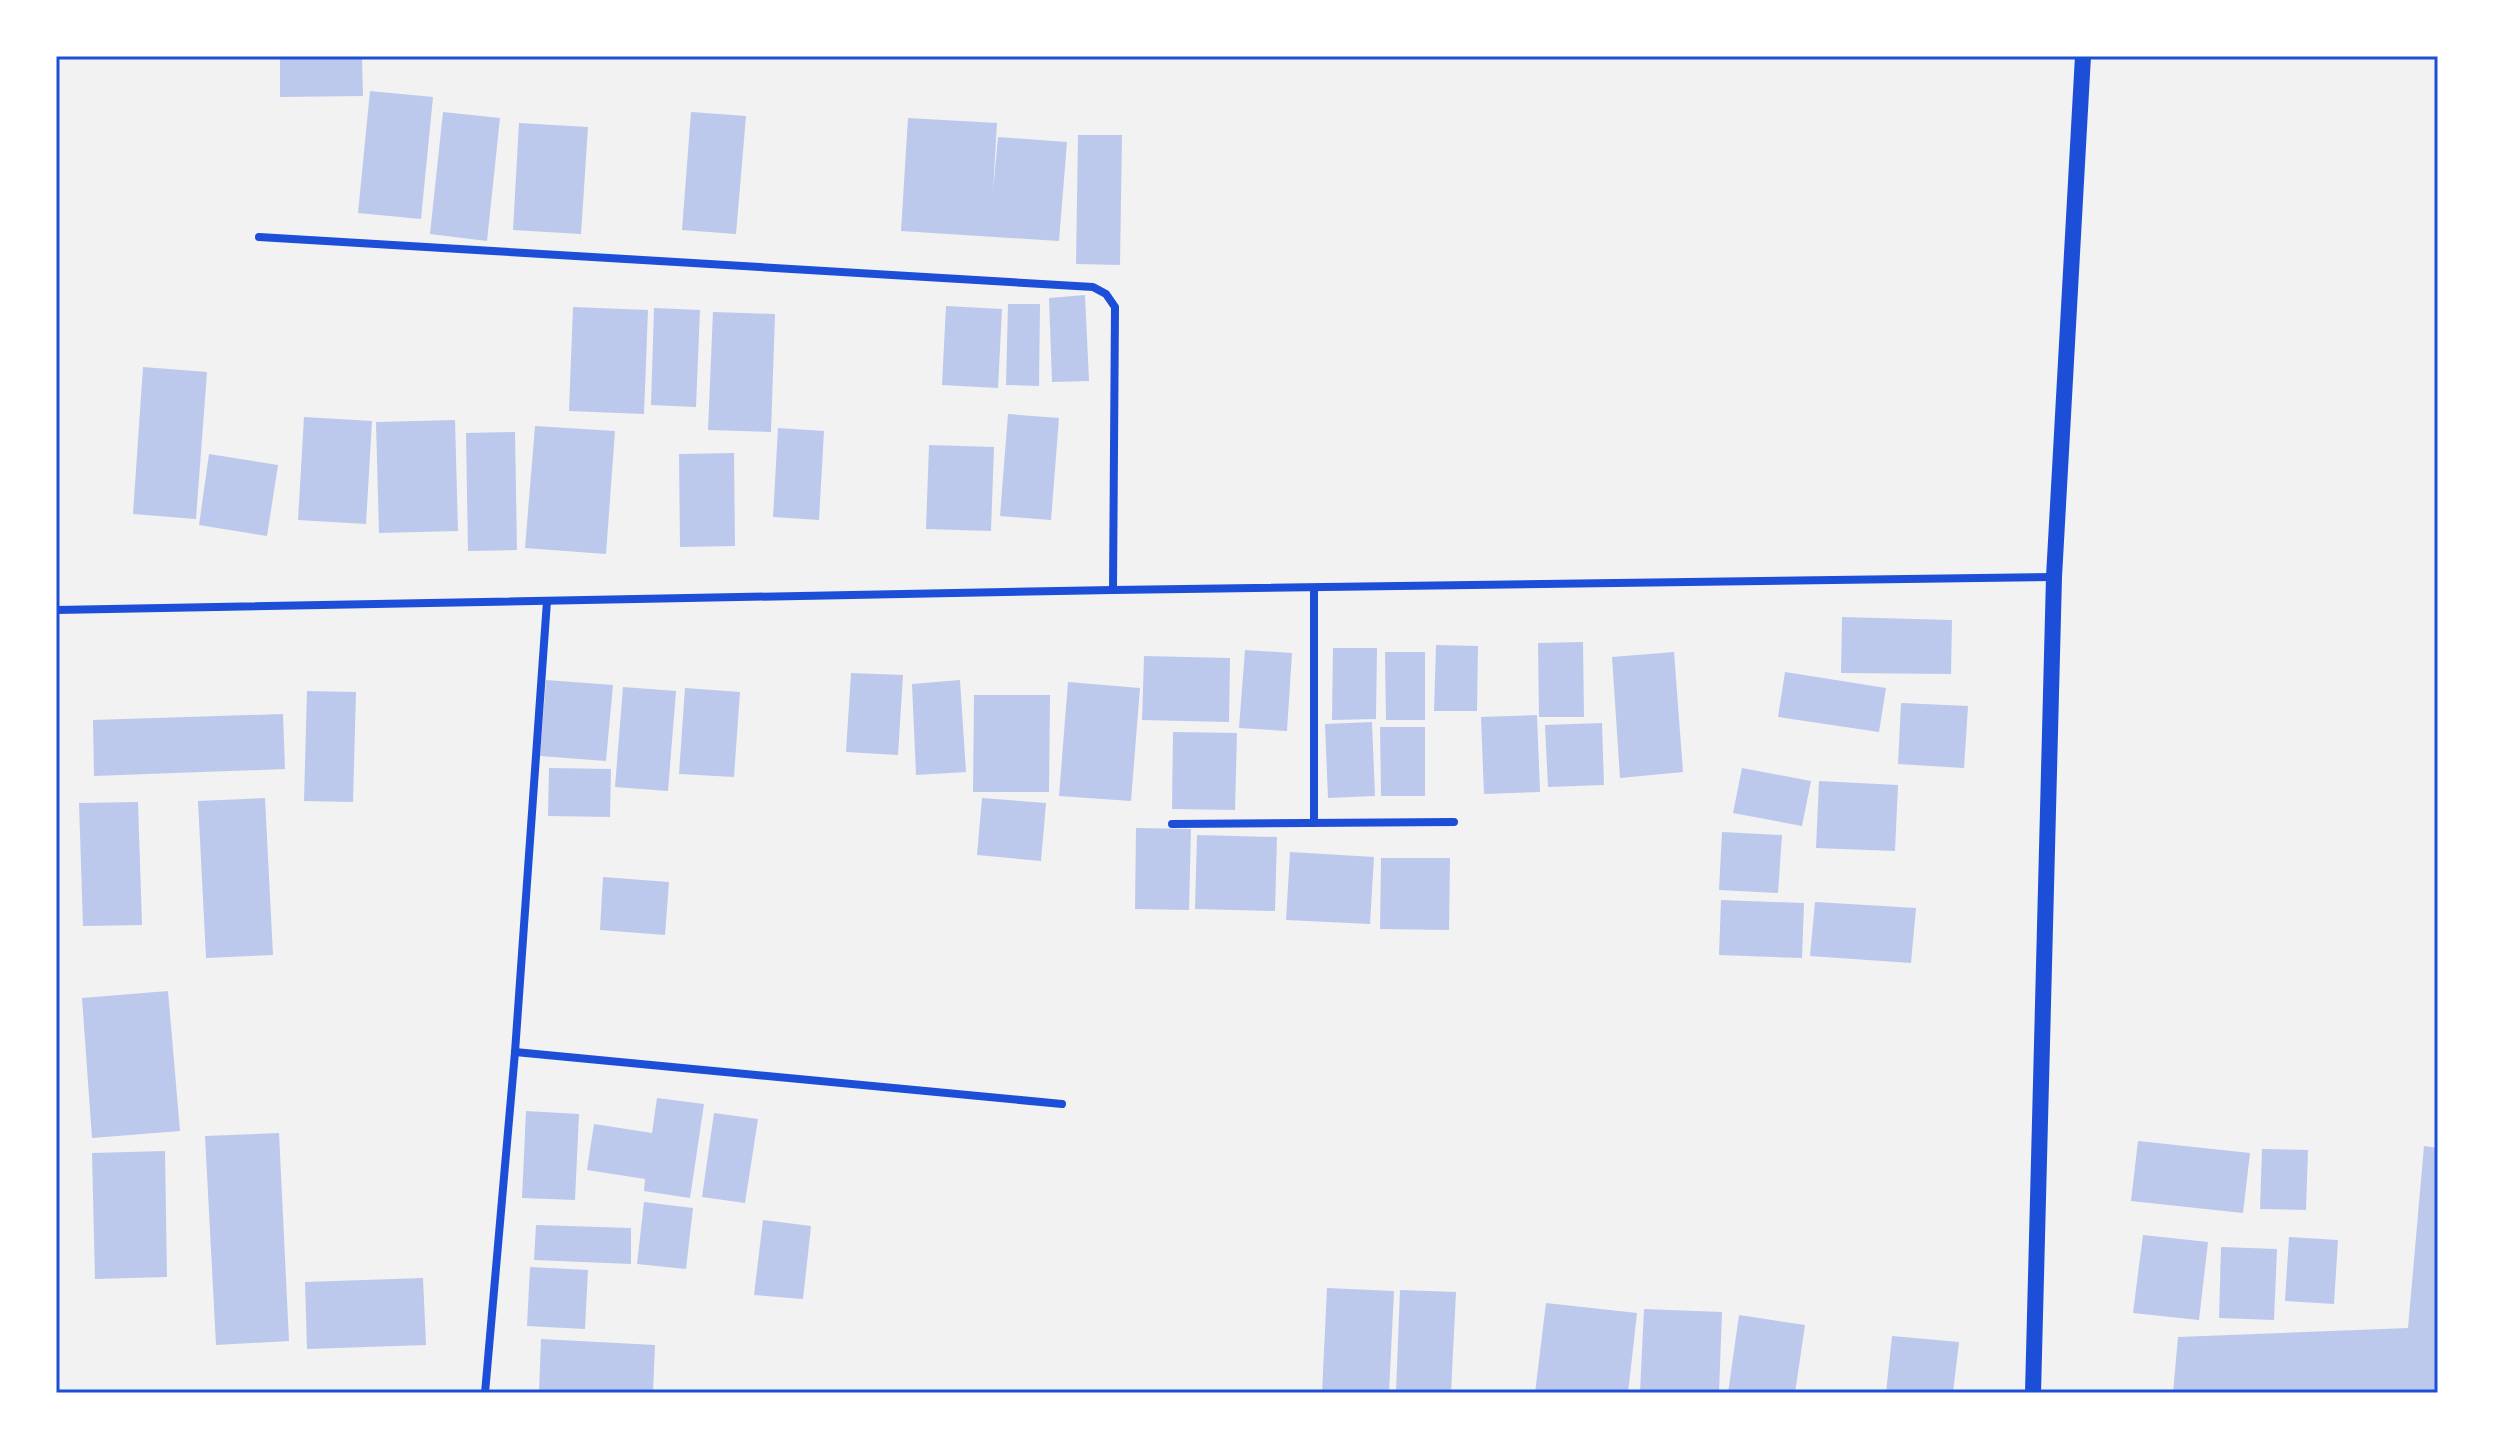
<svg xmlns="http://www.w3.org/2000/svg" width="2494" height="1449" font-family="Inter,sans-serif">
  <style>
    .building { fill: #bdc9ec }
    .lines { fill: none; stroke-linecap: round; stroke-linejoin: round }
    .minor { stroke: #1d4ed8; stroke-width: 8 }
    .secondary { stroke: #1d4ed8; stroke-width: 16 }
    .neatline { fill: none; stroke: #1d4ed8; stroke-width: 3 }
  </style>
  <rect width="100%" height="100%" fill="#f2f2f2"/>
  <g class="building">
    <path d="M280,56H362L363,96L280,97Z"/>
    <path d="M370,91L433,97L421,219L358,213Z"/>
    <path d="M443,112L500,118L487,241L430,234Z"/>
    <path d="M691,112L746,116L736,234L682,230Z"/>
    <path d="M908,118L997,123L993,192L998,137L1067,142L1059,241L901,231Z"/>
    <path d="M519,123L588,127L581,234L513,230Z"/>
    <path d="M1078,135H1122L1120,265L1076,264Z"/>
    <path d="M1085,295L1089,381L1052,382L1049,298Z"/>
    <path d="M1008,304H1040L1039,386L1006,385Z"/>
    <path d="M946,306L1002,309L998,388L942,385Z"/>
    <path d="M573,307L648,310L644,414L569,411Z"/>
    <path d="M654,308L700,310L696,407L651,405Z"/>
    <path d="M713,312L775,314L771,432L708,430Z"/>
    <path d="M143,367L207,372L196,519L133,514Z"/>
    <path d="M1008,414L1059,418L1051,520L1000,516Z"/>
    <path d="M304,417L372,421L366,524L298,520Z"/>
    <path d="M455,420L458,531L379,533L376,422Z"/>
    <path d="M535,426L615,431L606,554L525,548Z"/>
    <path d="M778,428L824,431L819,520L773,517Z"/>
    <path d="M515,432L517,550L468,551L466,433Z"/>
    <path d="M929,445L994,447L991,531L926,529Z"/>
    <path d="M734,453L735,546L680,547L679,454Z"/>
    <path d="M209,454L278,465L267,536L199,525Z"/>
    <path d="M1842,617L1952,620L1951,674L1841,673Z"/>
    <path d="M1583,642L1584,717H1539L1538,643Z"/>
    <path d="M1436,645L1478,646L1477,711H1434Z"/>
    <path d="M1333,648H1377L1376,719L1332,720Z"/>
    <path d="M1245,650L1292,653L1287,731L1239,728Z"/>
    <path d="M1385,652H1425V720H1386Z"/>
    <path d="M1674,652L1683,772L1620,778L1612,657Z"/>
    <path d="M1144,656L1230,658L1229,722L1142,720Z"/>
    <path d="M1785,672L1886,688L1879,732L1778,717Z"/>
    <path d="M851,673L903,675L898,755L846,752Z"/>
    <path d="M546,680L613,685L606,761L540,756Z"/>
    <path d="M960,680L966,772L916,775L912,684Z"/>
    <path d="M1068,682L1140,688L1131,801L1059,796Z"/>
    <path d="M623,687L676,691L668,791L615,787Z"/>
    <path d="M685,688L740,692L734,777L679,774Z"/>
    <path d="M307,691L356,692L353,802L304,801Z"/>
    <path d="M974,695H1050L1049,792H973Z"/>
    <path d="M1901,703L1968,706L1964,768L1898,764Z"/>
    <path d="M283,714L285,769L94,776L93,720Z"/>
    <path d="M1537,715L1540,792L1484,794L1481,717Z"/>
    <path d="M1372,722L1375,796L1328,798L1325,724Z"/>
    <path d="M1602,723L1604,785L1548,787L1545,725Z"/>
    <path d="M1380,727H1425V796H1381Z"/>
    <path d="M1173,732L1237,733L1235,810L1172,809Z"/>
    <path d="M549,768L611,769L610,817L548,816Z"/>
    <path d="M1742,768L1811,781L1802,826L1733,813Z"/>
    <path d="M1819,781L1898,785L1895,851L1816,848Z"/>
    <path d="M265,798L273,955L206,958L198,801Z"/>
    <path d="M982,798L1046,803L1041,861L977,855Z"/>
    <path d="M138,802L142,925L83,926L79,803Z"/>
    <path d="M1136,828L1191,829L1189,910L1135,909Z"/>
    <path d="M1722,832L1782,835L1778,893L1719,890Z"/>
    <path d="M1197,835L1277,837L1275,911L1195,909Z"/>
    <path d="M1290,852L1374,857L1370,924L1286,920Z"/>
    <path d="M1381,858H1450L1449,930L1380,929Z"/>
    <path d="M603,877L669,882L665,935L600,930Z"/>
    <path d="M1721,900L1804,903L1802,958L1719,955Z"/>
    <path d="M1815,902L1916,908L1911,963L1810,956Z"/>
    <path d="M168,991L180,1131L92,1138L82,998Z"/>
    <path d="M657,1098L704,1104L690,1198L644,1191L645,1179L587,1170L594,1124L652,1133Z"/>
    <path d="M526,1111L579,1114L575,1200L522,1198Z"/>
    <path d="M714,1113L758,1119L745,1203L702,1197Z"/>
    <path d="M279,1133L289,1341L216,1345L205,1136Z"/>
    <path d="M2138,1141L2250,1153L2243,1213L2131,1201Z"/>
    <path d="M2424,1146L2438,1148V1393H2173L2178,1337L2408,1328Z"/>
    <path d="M2262,1149L2308,1150L2306,1210L2260,1209Z"/>
    <path d="M165,1151L167,1277L95,1279L92,1153Z"/>
    <path d="M644,1202L693,1208L686,1269L637,1264Z"/>
    <path d="M763,1220L811,1226L803,1299L754,1295Z"/>
    <path d="M536,1225L631,1228V1264L534,1260Z"/>
    <path d="M2143,1235L2208,1242L2199,1320L2133,1313Z"/>
    <path d="M2289,1237L2338,1240L2334,1304L2285,1301Z"/>
    <path d="M2221,1247L2277,1249L2274,1320L2219,1318Z"/>
    <path d="M530,1267L588,1270L585,1329L527,1326Z"/>
    <path d="M423,1278L426,1345L307,1349L305,1282Z"/>
    <path d="M1327,1288L1394,1291L1389,1393H1322Z"/>
    <path d="M1400,1290L1456,1292L1451,1393H1396Z"/>
    <path d="M1546,1303L1637,1313L1628,1393H1535Z"/>
    <path d="M1644,1309L1722,1312L1719,1393L1640,1392Z"/>
    <path d="M1739,1315L1805,1325L1795,1393H1728Z"/>
    <path d="M1892,1336L1959,1342L1953,1393H1886Z"/>
    <path d="M541,1339L655,1345L653,1393H539Z"/>
  </g>
  <g class="lines">
    <g class="minor">
      <path d="M259,237L1093,287L1106,294L1115,307L1113,590"/>
      <path d="M56,610L1113,590L2054,577"/>
      <path d="M1314,823V588"/>
      <path d="M1172,824L1454,822"/>
      <path d="M515,1052L1062,1104"/>
      <path d="M485,1393L515,1052L547,601"/>
    </g>
    <path class="secondary" d="M2033,1393L2054,577L2083,56"/>
  </g>
  <rect width="2494" height="1449" fill="none" stroke="#ffffff" stroke-width="116"/>
  <rect x="58" y="58" width="2378" height="1333" class="neatline"/>
</svg>
